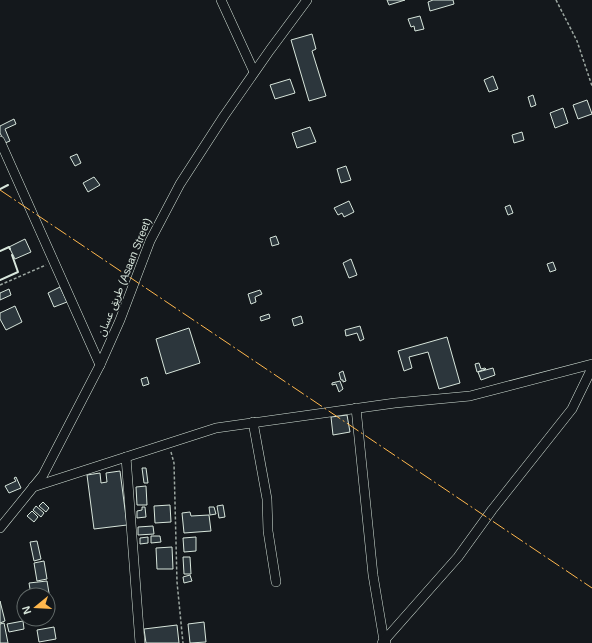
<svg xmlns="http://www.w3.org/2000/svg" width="592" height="643" font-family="Arial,'Noto Sans Arabic',sans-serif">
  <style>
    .building { fill: #2c363c; stroke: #d8e6dc }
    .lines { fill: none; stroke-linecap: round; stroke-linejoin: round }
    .minor-casing { stroke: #d8e6dc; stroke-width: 10 }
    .path { stroke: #9da8a2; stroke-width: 1.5; stroke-dasharray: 3 2; stroke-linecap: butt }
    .minor { stroke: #14181c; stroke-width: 9 }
    .wall { stroke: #d8e6dc; stroke-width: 2 }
    .power { stroke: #ffb74d; stroke-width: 1; stroke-dasharray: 14 3 2 3; stroke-linecap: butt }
    .labels { text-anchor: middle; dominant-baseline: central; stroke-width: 3; stroke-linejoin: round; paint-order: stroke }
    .street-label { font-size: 11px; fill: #d8e6dc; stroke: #14181c }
  </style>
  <rect width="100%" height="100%" fill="#14181c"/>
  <g class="building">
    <path d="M387,0H405L389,5Z"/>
    <path d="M433,0H453L454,4L430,11L428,2Z"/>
    <path d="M420,16L424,29L415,31L414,26L411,27L408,19Z"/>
    <path d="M312,34L316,49L312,51L326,96L309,101L291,40Z"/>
    <path d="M493,76L498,89L489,92L484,80Z"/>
    <path d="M290,79L295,93L275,99L270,85Z"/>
    <path d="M533,95L536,105L531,107L528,97Z"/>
    <path d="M587,100L592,114L578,119L573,105Z"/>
    <path d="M563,108L568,123L555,128L550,113Z"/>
    <path d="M14,119L16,124L5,129L10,141L5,143L0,133V126Z"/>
    <path d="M310,127L316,142L297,148L292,133Z"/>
    <path d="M522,132L524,140L514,143L512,135Z"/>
    <path d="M77,154L81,163L75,166L70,157Z"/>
    <path d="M346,166L351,180L341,183L337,169Z"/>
    <path d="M94,177L100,185L88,192L83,183Z"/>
    <path d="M349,201L354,212L344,217L342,213L338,215L334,208Z"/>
    <path d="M510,205L513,213L508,215L505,207Z"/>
    <path d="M276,236L279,244L272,246L270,238Z"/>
    <path d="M25,239L31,252L15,259L9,247Z"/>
    <path d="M351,259L357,275L349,278L343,263Z"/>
    <path d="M553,262L556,270L550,272L547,264Z"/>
    <path d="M60,287L67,302L54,307L48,293Z"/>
    <path d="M9,289L11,295L0,300V293Z"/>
    <path d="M260,290L262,294L255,297L256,302L251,304L248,294Z"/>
    <path d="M15,306L22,322L6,330L0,319V313Z"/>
    <path d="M269,314L270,318L261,321L260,317Z"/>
    <path d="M301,316L303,323L294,326L292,319Z"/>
    <path d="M360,326L364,339L360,341L357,333L346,336L345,330Z"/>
    <path d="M189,328L200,363L166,374L156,339Z"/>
    <path d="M447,337L460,383L439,389L428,352L409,357L412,368L404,371L398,351Z"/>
    <path d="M479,363L481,369L485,368L486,369L477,372L475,364Z"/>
    <path d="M493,368L495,375L481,380L478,372Z"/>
    <path d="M343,371L346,381L343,382V380H341L339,373Z"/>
    <path d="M147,377L149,384L143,386L141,379Z"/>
    <path d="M340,381L343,389L339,392L336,384L332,385V383Z"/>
    <path d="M347,415L350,432L333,435L331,417Z"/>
    <path d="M142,468H146L148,483H144Z"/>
    <path d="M120,471L127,525L94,529L87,475L100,473L101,483L107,482L106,473Z"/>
    <path d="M16,477L21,488L9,493L5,486L16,481L14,478Z"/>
    <path d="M146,486L147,505H137L136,487Z"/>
    <path d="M43,502L49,508L46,512L39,506Z"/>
    <path d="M170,505L171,522L155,523L154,506Z"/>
    <path d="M223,505L225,517L219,518L217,506Z"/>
    <path d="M36,506L44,513L41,517L33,510Z"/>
    <path d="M142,507H145L146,517L137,518V511L142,510Z"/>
    <path d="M209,507H214L216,514L210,515Z"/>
    <path d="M32,511L38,517L34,522L27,516Z"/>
    <path d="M190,512L191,516L209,515L211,531L184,533L182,513Z"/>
    <path d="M153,526L154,534L138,535V527Z"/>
    <path d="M151,536H160L161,542L151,543Z"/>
    <path d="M148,537V543L140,544V538Z"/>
    <path d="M196,537V551L184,552L183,538Z"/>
    <path d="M37,541L41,559L34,561L30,542Z"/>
    <path d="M172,547L173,569H157L156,548Z"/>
    <path d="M183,557H190L191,574H184Z"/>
    <path d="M44,561L47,579L37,581L34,563Z"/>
    <path d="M190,575L192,581L184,583L183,577Z"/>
    <path d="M47,581L49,593L31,595L29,583Z"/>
    <path d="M0,601L5,621L0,623Z"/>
    <path d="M23,621L24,629L9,632L7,624Z"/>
    <path d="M204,622L206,642L190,643L188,624Z"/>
    <path d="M4,623L8,643H0V624Z"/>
    <path d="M177,625L179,643H146L144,629Z"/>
    <path d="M54,627L56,639L39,642L37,630Z"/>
  </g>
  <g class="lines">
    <defs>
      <g id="minor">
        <path d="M221,0L254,72"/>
        <path d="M0,141L100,365"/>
        <path d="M356,408L373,575L384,641L386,643"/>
        <path d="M253,422L267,499L268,531L276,582"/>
        <path d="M126,457L140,643"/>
        <path d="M33,487L216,428L395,403L470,396L592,364"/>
        <path d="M0,528L43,475L100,365L120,320L150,241L180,184L224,116L270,50L307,0"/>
        <path d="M382,643L458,557L492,510L572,409L592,368"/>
      </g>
    </defs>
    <use href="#minor" class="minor-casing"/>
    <g class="path">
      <path d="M556,0L577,41L592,86"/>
      <path d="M0,285L46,265"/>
      <path d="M171,452L174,463L177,582L183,643"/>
    </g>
    <use href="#minor" class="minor"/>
    <g class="wall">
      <path d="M0,189L8,185"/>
      <path d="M0,251L9,247L10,249"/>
      <path d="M0,280L18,272L12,255"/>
    </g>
    <path class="power" d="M0,190L592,588"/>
  </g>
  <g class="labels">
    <g class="street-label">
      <text transform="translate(124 277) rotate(-68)">طريق عسان (Asaan Street)</text>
    </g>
  </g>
  <g transform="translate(36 607) rotate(252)"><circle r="19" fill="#14181c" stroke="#626a69"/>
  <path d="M0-3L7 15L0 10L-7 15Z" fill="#ffb74d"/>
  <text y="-6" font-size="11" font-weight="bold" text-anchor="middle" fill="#d8e6dc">N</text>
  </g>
</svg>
